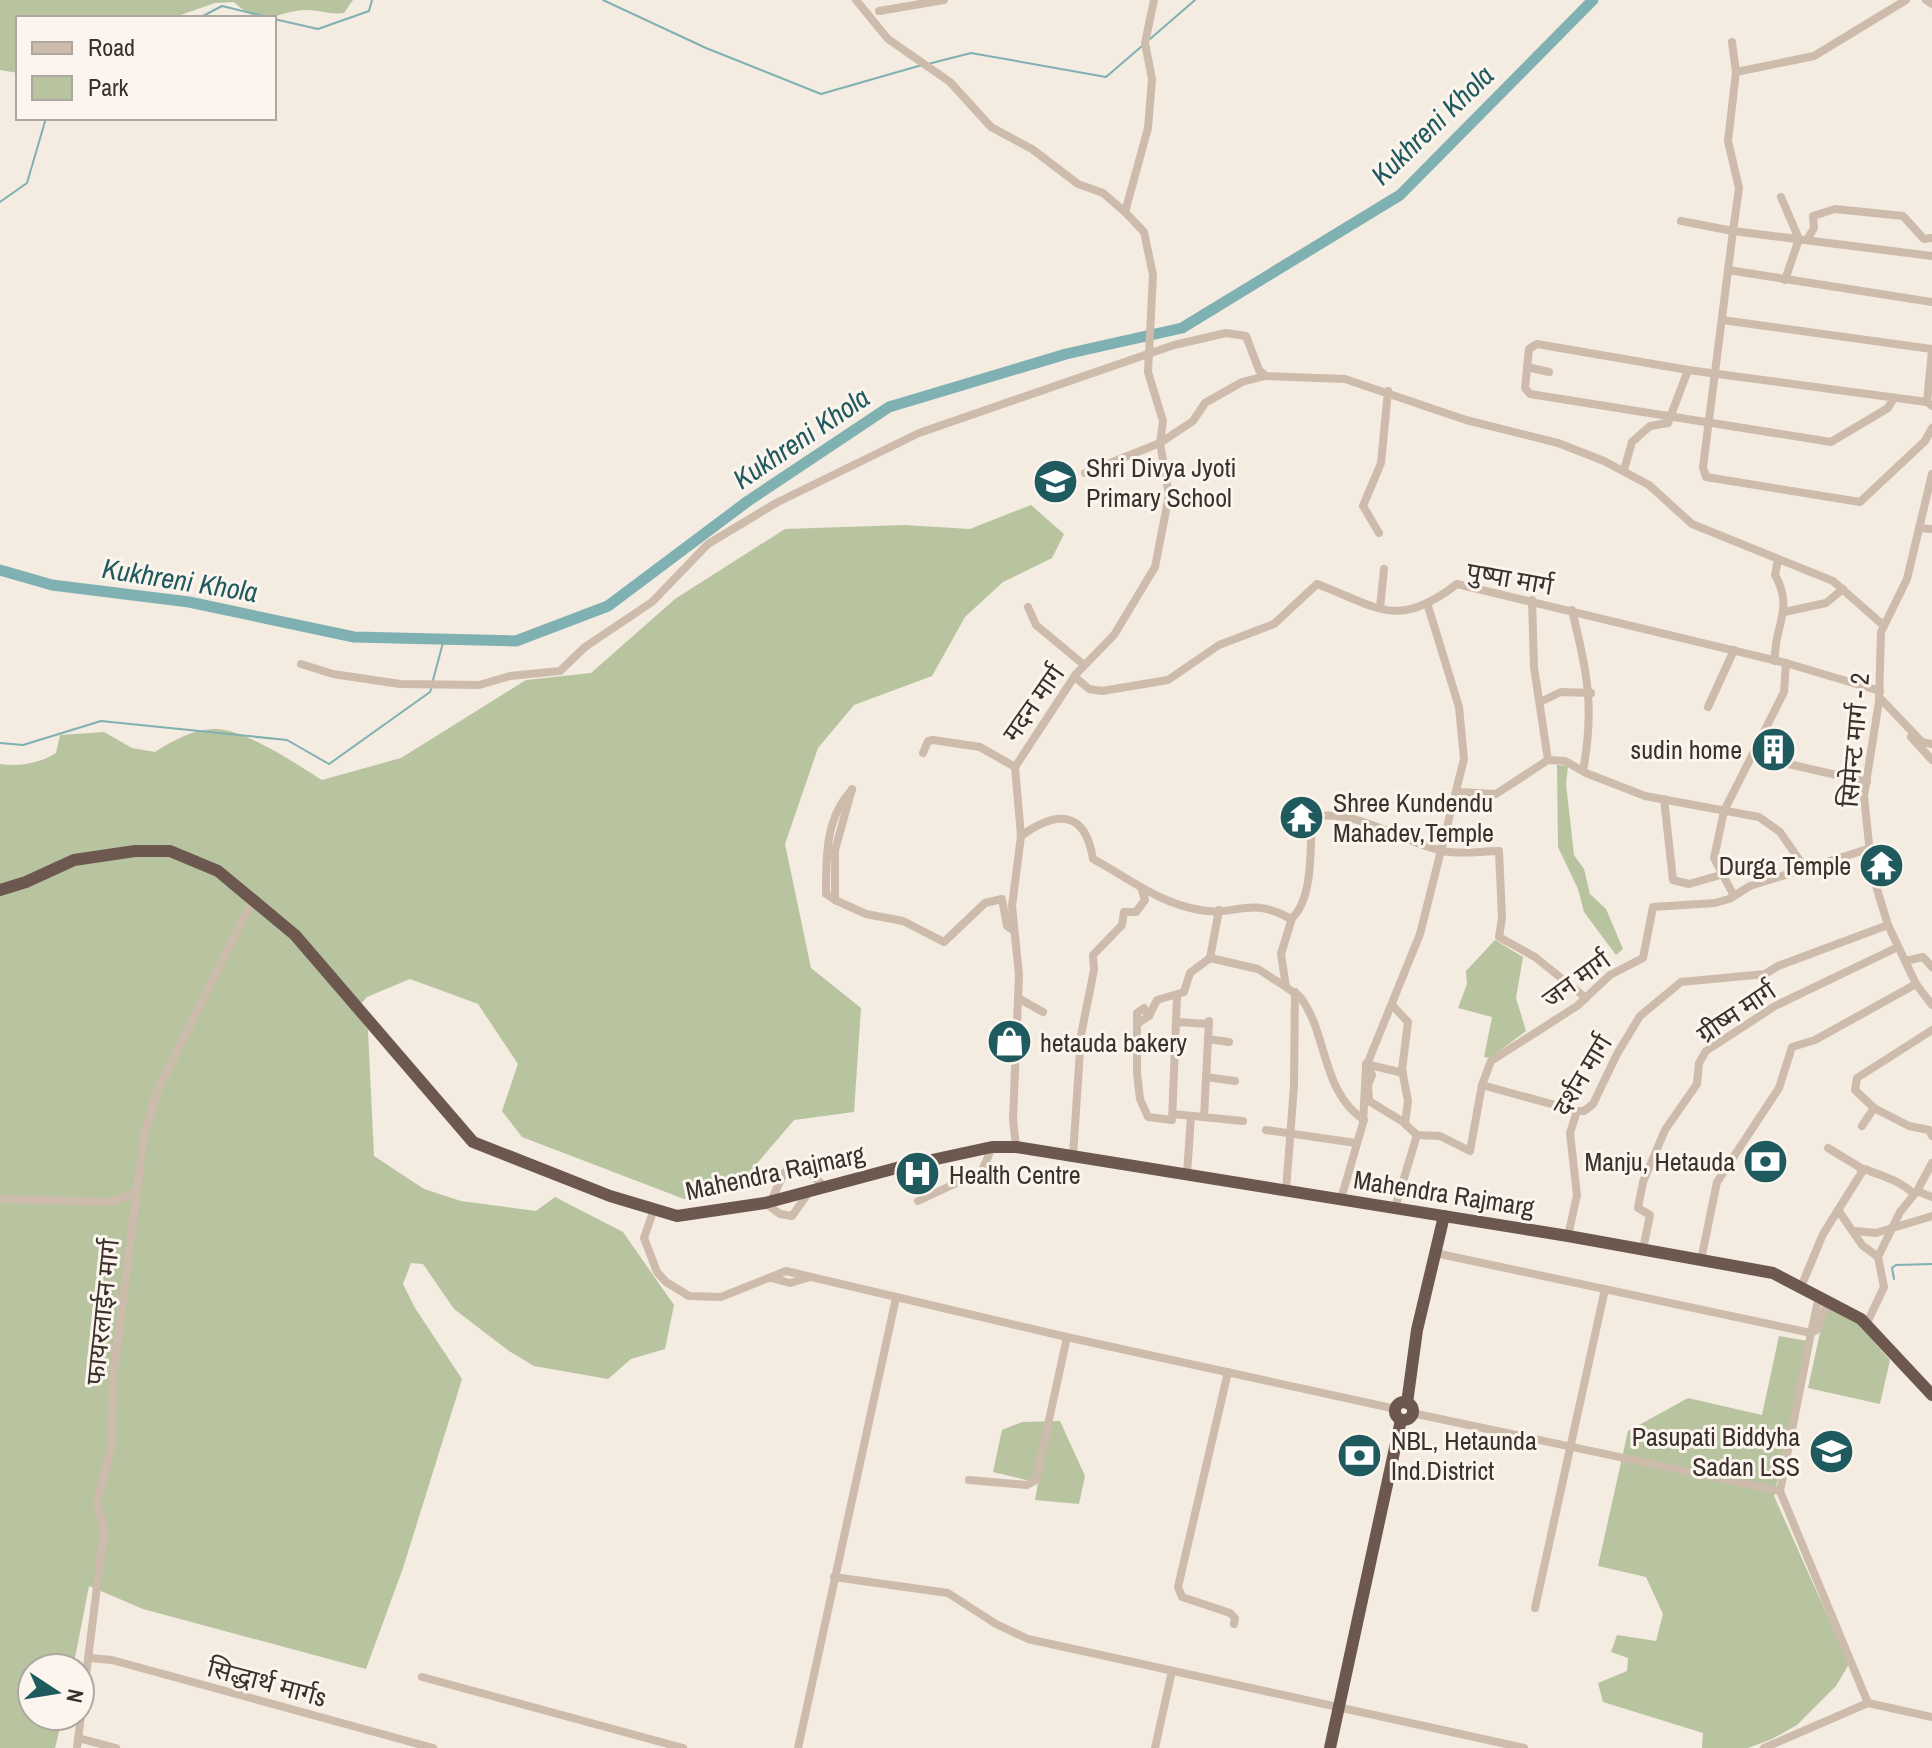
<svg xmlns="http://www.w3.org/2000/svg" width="1932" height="1748" font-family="'Archivo Narrow','Noto Sans Devanagari',sans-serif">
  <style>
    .green { fill: #b8c4a0 }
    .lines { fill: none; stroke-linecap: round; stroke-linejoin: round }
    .stream { stroke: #7fb0b2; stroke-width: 2 }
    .river { stroke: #7fb0b2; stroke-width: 11 }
    .minor { stroke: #cdbbac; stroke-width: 8 }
    .trunk { stroke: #6c584f; stroke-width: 12 }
    .labels { text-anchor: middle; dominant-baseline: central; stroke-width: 6; stroke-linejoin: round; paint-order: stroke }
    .poi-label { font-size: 26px; fill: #3b302b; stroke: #fbf5ee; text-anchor: start }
    .street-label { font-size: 26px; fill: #3b302b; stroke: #fbf5ee }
    .water-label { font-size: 28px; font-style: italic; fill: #1f5a5e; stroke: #fbf5ee }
  </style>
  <rect width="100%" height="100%" fill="#f4ebe1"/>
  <g class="green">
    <path d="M0,0H353L344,13C330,15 319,10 306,10C273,11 265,31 234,2L215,3L172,18H18V73L0,70Z"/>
    <path d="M1031,505L1064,534L1052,558L1003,582L965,617L932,676L854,705L818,748L785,844L811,968L861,1008L854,1112L794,1120L736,1188L684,1199L522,1137L502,1111L518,1064L478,1004L410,979L367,997L354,1011L368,1030L374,1156L424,1189L461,1201L536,1211L555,1197L623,1232L674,1305L665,1349L631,1359L608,1379L534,1366L509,1351L454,1309L423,1264L411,1263L403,1284L415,1308L462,1379L403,1568L366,1669L143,1609L89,1586L73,1668H32V1716H63L55,1748H0V764C18,767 41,763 56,753L60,735L104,732L132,748L155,752C174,740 191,730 214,729C244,728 296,764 322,780L401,758L526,680L591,673L675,599L785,529L904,525L970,529Z"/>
    <path d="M1557,765L1568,766L1566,784L1574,855L1584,869L1590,894L1606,909L1623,949L1616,955L1584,912L1578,889L1558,847Z"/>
    <path d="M1495,940L1523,957L1516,998L1526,1031L1490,1058L1484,1057L1492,1017L1458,1008L1467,984L1466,971Z"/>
    <path d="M1826,1305L1858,1324L1890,1360L1880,1404L1808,1388Z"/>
    <path d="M1779,1336L1808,1341L1774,1496L1849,1664L1836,1686L1797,1725L1772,1739L1748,1748H1702L1703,1733L1603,1702L1598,1683L1627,1671L1628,1658L1611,1652L1617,1635L1656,1641L1663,1614L1646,1577L1598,1566L1628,1431L1688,1398L1762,1415Z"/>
    <path d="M1060,1421L1085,1476L1079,1504L1035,1500L1038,1483L993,1472L1002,1430L1022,1422Z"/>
  </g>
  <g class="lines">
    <g class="stream">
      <path d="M603,0L706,48L821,94L922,65"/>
      <path d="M199,18L222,6L272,18"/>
      <path d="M274,19L318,29L369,11L372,0"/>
      <path d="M1150,39L1195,0"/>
      <path d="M928,64L971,53L1106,77L1142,46"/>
      <path d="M0,202L27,183L46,118"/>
      <path d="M433,680L444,639"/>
      <path d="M0,743L23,745L101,721L287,740L329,764L430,692L432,686"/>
      <path d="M1894,1279L1892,1268L1896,1265L1932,1264"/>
    </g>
    <path class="river" d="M0,570L52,585L189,602L354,637L516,641L608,606L748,501L889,407L1066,354L1182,328L1400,195L1593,0"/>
    <g class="minor">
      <path d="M856,0L888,39L950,82L991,127L1032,149L1078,184L1103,193L1125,212L1144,232L1153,275L1148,372L1163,421L1160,443L1169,495L1155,567L1114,635L1076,674L1015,767L1021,836L1012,906L1019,975L1013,1119L1016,1147"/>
      <path d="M1926,0L1932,4"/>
      <path d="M879,11L944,0"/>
      <path d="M1736,72L1814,56L1906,0"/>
      <path d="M1781,197L1799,239L1785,280"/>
      <path d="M1125,212L1148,128L1152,79L1145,43L1154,0"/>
      <path d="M1681,221L1733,231L1739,188L1728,141L1736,72L1732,42"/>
      <path d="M1808,238L1814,228L1813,216L1835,209L1903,216L1924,239L1932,238"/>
      <path d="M1932,256L1733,231L1703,467L1706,477L1860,502L1925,441L1932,428"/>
      <path d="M1728,270L1932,302"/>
      <path d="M1722,320L1932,349"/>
      <path d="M1527,367L1549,372"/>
      <path d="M1894,398L1888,408L1831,442L1530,394L1525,388L1529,349L1537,344L1688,370L1927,402L1932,406"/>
      <path d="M1927,402L1932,351"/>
      <path d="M1624,470L1632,442L1650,426L1668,423L1688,370"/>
      <path d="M1085,473L1160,443L1193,421L1205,403L1242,382L1265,376"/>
      <path d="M1932,474L1907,579L1881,632L1879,701L1864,796L1872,873L1888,925L1916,984L1932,1005"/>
      <path d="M1919,528L1932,529"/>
      <path d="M1379,533L1363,506L1381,463L1388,391"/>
      <path d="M1532,600L1534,667L1548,760"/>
      <path d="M1028,607L1036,625L1084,665"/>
      <path d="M1380,608L1384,569"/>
      <path d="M1572,610C1587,673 1595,706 1583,771"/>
      <path d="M1784,612L1826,603L1843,589"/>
      <path d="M1775,661C1773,626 1795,610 1775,575L1778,560"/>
      <path d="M301,664L333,674L400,684L479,685L510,676L560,671L585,647L652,602L708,544L776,503L919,433L1174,345L1226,333L1246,336L1259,370L1266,376L1345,379L1466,420L1558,443L1604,461L1649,485L1692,524L1833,581L1883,625"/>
      <path d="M1075,677L1089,689L1102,691L1168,680L1219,645L1274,624L1317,584C1380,608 1397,630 1457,584L1786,663L1880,691"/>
      <path d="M1880,698L1922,742L1932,744"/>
      <path d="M1540,702L1561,692L1591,693"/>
      <path d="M1708,707L1734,650"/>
      <path d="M1911,737L1932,760"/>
      <path d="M923,753L928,741L933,740L980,747L1015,767"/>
      <path d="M1780,762L1867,782"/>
      <path d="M852,789L835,850V900L866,914L903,921L944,942L985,903L1002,899L1007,926L1013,930"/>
      <path d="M1458,792L1496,794L1548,760L1565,761L1586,773L1645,796L1759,817L1780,832L1805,868"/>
      <path d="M1664,799L1673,880L1689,884L1724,874"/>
      <path d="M1021,836C1056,811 1085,809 1093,859C1129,878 1158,903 1200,910C1237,917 1249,895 1291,919C1314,899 1310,846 1312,817C1356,808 1401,842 1443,851C1463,855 1480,851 1499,851L1502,918L1499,937L1535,957L1586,998"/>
      <path d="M1734,896L1714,858L1724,811L1784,692L1786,663"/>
      <path d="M835,900L826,894C826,858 825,818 852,790"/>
      <path d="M1292,918L1281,954L1286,987C1291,992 1296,992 1301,998C1328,1035 1321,1091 1364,1120"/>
      <path d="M1210,958L1258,969L1286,987"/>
      <path d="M1905,961L1923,957L1932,967"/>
      <path d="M1018,998L1043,1012"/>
      <path d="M1392,1005L1408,1022L1402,1070L1408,1101L1405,1124L1417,1135"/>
      <path d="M1149,1016L1144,1008L1137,1013V1073L1140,1099L1148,1117L1172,1120L1177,997"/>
      <path d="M1176,1022L1209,1024"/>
      <path d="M1137,1024L1149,1016L1157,1000L1184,992L1190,973L1210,958L1219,910"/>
      <path d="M1208,1039L1229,1042"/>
      <path d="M1366,1064L1372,1075L1368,1085L1369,1101L1405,1123"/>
      <path d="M1366,1064L1403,1073"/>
      <path d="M1206,1077L1235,1081"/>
      <path d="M1482,1085L1577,1111"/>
      <path d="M1874,1108L1909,1126L1929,1130L1932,1136"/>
      <path d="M1173,1114L1243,1121"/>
      <path d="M1204,1117L1209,1021"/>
      <path d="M1862,1126L1874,1108L1855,1090L1857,1078L1932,1030"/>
      <path d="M1266,1130L1356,1143"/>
      <path d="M1073,1156L1081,1035L1094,970L1093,955L1122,925L1124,912H1136L1145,900L1142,890"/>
      <path d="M1861,1171L1865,1169C1883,1177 1897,1179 1913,1193"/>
      <path d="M1187,1174L1191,1116"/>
      <path d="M1286,1190L1294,1086L1295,992"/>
      <path d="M1917,1191L1932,1163"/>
      <path d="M0,1199L113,1202L137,1191"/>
      <path d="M1341,1199L1363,1123L1366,1067L1420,934L1464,759L1459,707L1428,606"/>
      <path d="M771,1201L784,1173L792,1167L811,1174L825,1187"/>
      <path d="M918,1201L982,1171L992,1147"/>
      <path d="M765,1203L780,1214L792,1216L809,1192"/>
      <path d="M1395,1208L1417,1135L1440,1136L1470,1151L1482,1085L1491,1061L1577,1006L1610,975L1643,958L1653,907L1715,903L1729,899L1750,886L1868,849"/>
      <path d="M654,1209L644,1238L657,1272L666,1282L689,1296L721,1297L786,1271L1071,1338L1396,1409"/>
      <path d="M1838,1210L1862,1245L1878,1257"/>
      <path d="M1855,1231L1876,1233L1932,1216"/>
      <path d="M1568,1236L1577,1195L1570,1133L1577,1111H1584L1593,1104L1617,1054L1640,1016L1681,982L1765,974L1778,966L1888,925"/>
      <path d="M1643,1249L1650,1215L1638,1208L1643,1182L1665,1130L1697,1084L1699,1063L1706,1051L1775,1006L1898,947"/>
      <path d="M1435,1253L1811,1333L1780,1491L1868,1703L1932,1717"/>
      <path d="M1701,1260L1717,1182L1779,1088L1792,1047L1815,1040L1916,984"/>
      <path d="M771,1278L790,1283L807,1278"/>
      <path d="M1801,1287L1823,1234L1862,1172L1861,1168L1828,1148"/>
      <path d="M1819,1296L1811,1333L1818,1329L1828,1300"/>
      <path d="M1866,1325L1884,1287L1878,1257L1900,1212L1917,1191L1932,1197"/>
      <path d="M1228,1372L1178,1587L1182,1597L1230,1613L1235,1618L1234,1624"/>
      <path d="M1412,1413L1780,1491"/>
      <path d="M969,1480L1027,1485L1036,1480L1067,1337"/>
      <path d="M834,1577L948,1593L996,1624L1028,1639L1524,1748"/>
      <path d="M1535,1608L1605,1289"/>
      <path d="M90,1658L112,1660L433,1748"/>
      <path d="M422,1677L683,1748"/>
      <path d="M78,1738L116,1748"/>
      <path d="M77,1748L104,1530L97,1502L112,1444L113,1378L144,1135L157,1092L253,900"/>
      <path d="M798,1748L896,1298"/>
      <path d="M1155,1748L1172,1671"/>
      <path d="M1764,1748L1868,1703"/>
    </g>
    <g class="trunk">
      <path d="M0,890L26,882L74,860L135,851H170L218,871L295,935L473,1142L610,1196L677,1216L765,1203L904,1166L992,1147H1016L1568,1236L1773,1273L1861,1319L1932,1395"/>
      <circle cx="1404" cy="1411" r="9"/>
      <path d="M1407,1403L1417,1330L1444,1216"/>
      <path d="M1330,1748L1401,1420"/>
    </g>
  </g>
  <defs>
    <symbol id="school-disc" viewBox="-11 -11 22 22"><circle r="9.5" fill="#1f5a5e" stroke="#fbf5ee"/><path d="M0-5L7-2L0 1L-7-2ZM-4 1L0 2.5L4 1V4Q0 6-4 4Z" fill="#fff"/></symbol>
    <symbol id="building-disc" viewBox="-11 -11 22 22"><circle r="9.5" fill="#1f5a5e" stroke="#fbf5ee"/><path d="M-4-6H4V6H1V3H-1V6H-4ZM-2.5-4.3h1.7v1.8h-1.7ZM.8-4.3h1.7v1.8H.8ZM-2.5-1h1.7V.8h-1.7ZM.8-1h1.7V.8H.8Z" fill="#fff"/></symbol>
    <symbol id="temple-disc" viewBox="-11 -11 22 22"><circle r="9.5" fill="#1f5a5e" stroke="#fbf5ee"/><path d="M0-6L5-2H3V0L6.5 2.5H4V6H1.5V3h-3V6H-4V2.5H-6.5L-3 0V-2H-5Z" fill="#fff"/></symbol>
    <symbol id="shop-disc" viewBox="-11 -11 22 22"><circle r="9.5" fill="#1f5a5e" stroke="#fbf5ee"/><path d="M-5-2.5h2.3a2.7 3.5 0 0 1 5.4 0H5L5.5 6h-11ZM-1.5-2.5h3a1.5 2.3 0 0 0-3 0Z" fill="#fff"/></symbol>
    <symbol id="bank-disc" viewBox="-11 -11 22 22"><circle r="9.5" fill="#1f5a5e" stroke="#fbf5ee"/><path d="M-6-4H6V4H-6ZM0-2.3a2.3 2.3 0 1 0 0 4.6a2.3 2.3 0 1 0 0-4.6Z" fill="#fff"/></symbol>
    <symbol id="hospital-disc" viewBox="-11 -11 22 22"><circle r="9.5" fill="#1f5a5e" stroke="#fbf5ee"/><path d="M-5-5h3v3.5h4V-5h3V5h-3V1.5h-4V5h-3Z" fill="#fff"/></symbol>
  </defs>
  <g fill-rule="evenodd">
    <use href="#school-disc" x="1030" y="456" width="51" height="51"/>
    <use href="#building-disc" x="1748" y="724" width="51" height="51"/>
    <use href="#temple-disc" x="1276" y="792" width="51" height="51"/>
    <use href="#temple-disc" x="1856" y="840" width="51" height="51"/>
    <use href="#shop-disc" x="984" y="1016" width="51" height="51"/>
    <use href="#bank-disc" x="1740" y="1136" width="51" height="51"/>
    <use href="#hospital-disc" x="892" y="1148" width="51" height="51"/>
    <use href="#school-disc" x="1806" y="1426" width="51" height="51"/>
    <use href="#bank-disc" x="1334" y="1430" width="51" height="51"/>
  </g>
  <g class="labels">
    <g class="poi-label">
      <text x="1086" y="467">Shri Divya Jyoti<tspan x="1086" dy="30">Primary School</tspan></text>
      <text x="1742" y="749" text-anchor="end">sudin home</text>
      <text x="1333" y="802">Shree Kundendu<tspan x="1333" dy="30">Mahadev,Temple</tspan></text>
      <text x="1851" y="865" text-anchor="end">Durga Temple</text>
      <text x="1040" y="1042">hetauda bakery</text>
      <text x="1735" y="1161" text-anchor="end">Manju, Hetauda</text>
      <text x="949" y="1174">Health Centre</text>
      <text x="1800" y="1436" text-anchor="end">Pasupati Biddyha<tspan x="1800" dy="30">Sadan LSS</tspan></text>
      <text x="1391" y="1440">NBL, Hetaunda<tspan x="1391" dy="30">Ind.District</tspan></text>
    </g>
    <g class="street-label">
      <text transform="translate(1510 578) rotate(10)">पुष्पा मार्ग</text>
      <text transform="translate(1033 703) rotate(-55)">मदन मार्ग</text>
      <text transform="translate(1854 740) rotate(-85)">सिमेन्ट मार्ग - 2</text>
      <text transform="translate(1576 979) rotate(-36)">जन मार्ग</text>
      <text transform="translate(1736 1012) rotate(-34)">ग्रीष्म मार्ग</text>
      <text transform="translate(1582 1075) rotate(-59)">दर्शन मार्ग</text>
      <text transform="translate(775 1172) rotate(-12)">Mahendra Rajmarg</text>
      <text transform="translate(1444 1193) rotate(9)">Mahendra Rajmarg</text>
      <text transform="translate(102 1312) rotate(-84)">फायरलाईन मार्ग</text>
      <text transform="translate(267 1682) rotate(15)">सिद्धार्थ मार्गs</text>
    </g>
    <g class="water-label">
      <text transform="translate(1432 125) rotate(-44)">Kukhreni Khola</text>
      <text transform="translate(801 438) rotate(-34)">Kukhreni Khola</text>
      <text transform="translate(180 580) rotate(9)">Kukhreni Khola</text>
    </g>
  </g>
  <rect x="16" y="16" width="260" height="104" fill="#fbf5ee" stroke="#aea6a0" stroke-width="2"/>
  <rect x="32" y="42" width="40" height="12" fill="#cdbbac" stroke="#aea6a0" stroke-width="2"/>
  <text x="88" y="56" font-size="24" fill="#3b302b">Road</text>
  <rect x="32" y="76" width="40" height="24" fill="#b8c4a0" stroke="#aea6a0" stroke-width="2"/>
  <text x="88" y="96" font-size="24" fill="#3b302b">Park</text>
  <g transform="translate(56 1692) rotate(102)"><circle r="38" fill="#fbf5ee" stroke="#aea6a0" stroke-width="2"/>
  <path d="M0-6L14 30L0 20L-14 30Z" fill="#1f5a5e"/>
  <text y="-12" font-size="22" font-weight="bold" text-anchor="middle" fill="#3b302b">N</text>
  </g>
</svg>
